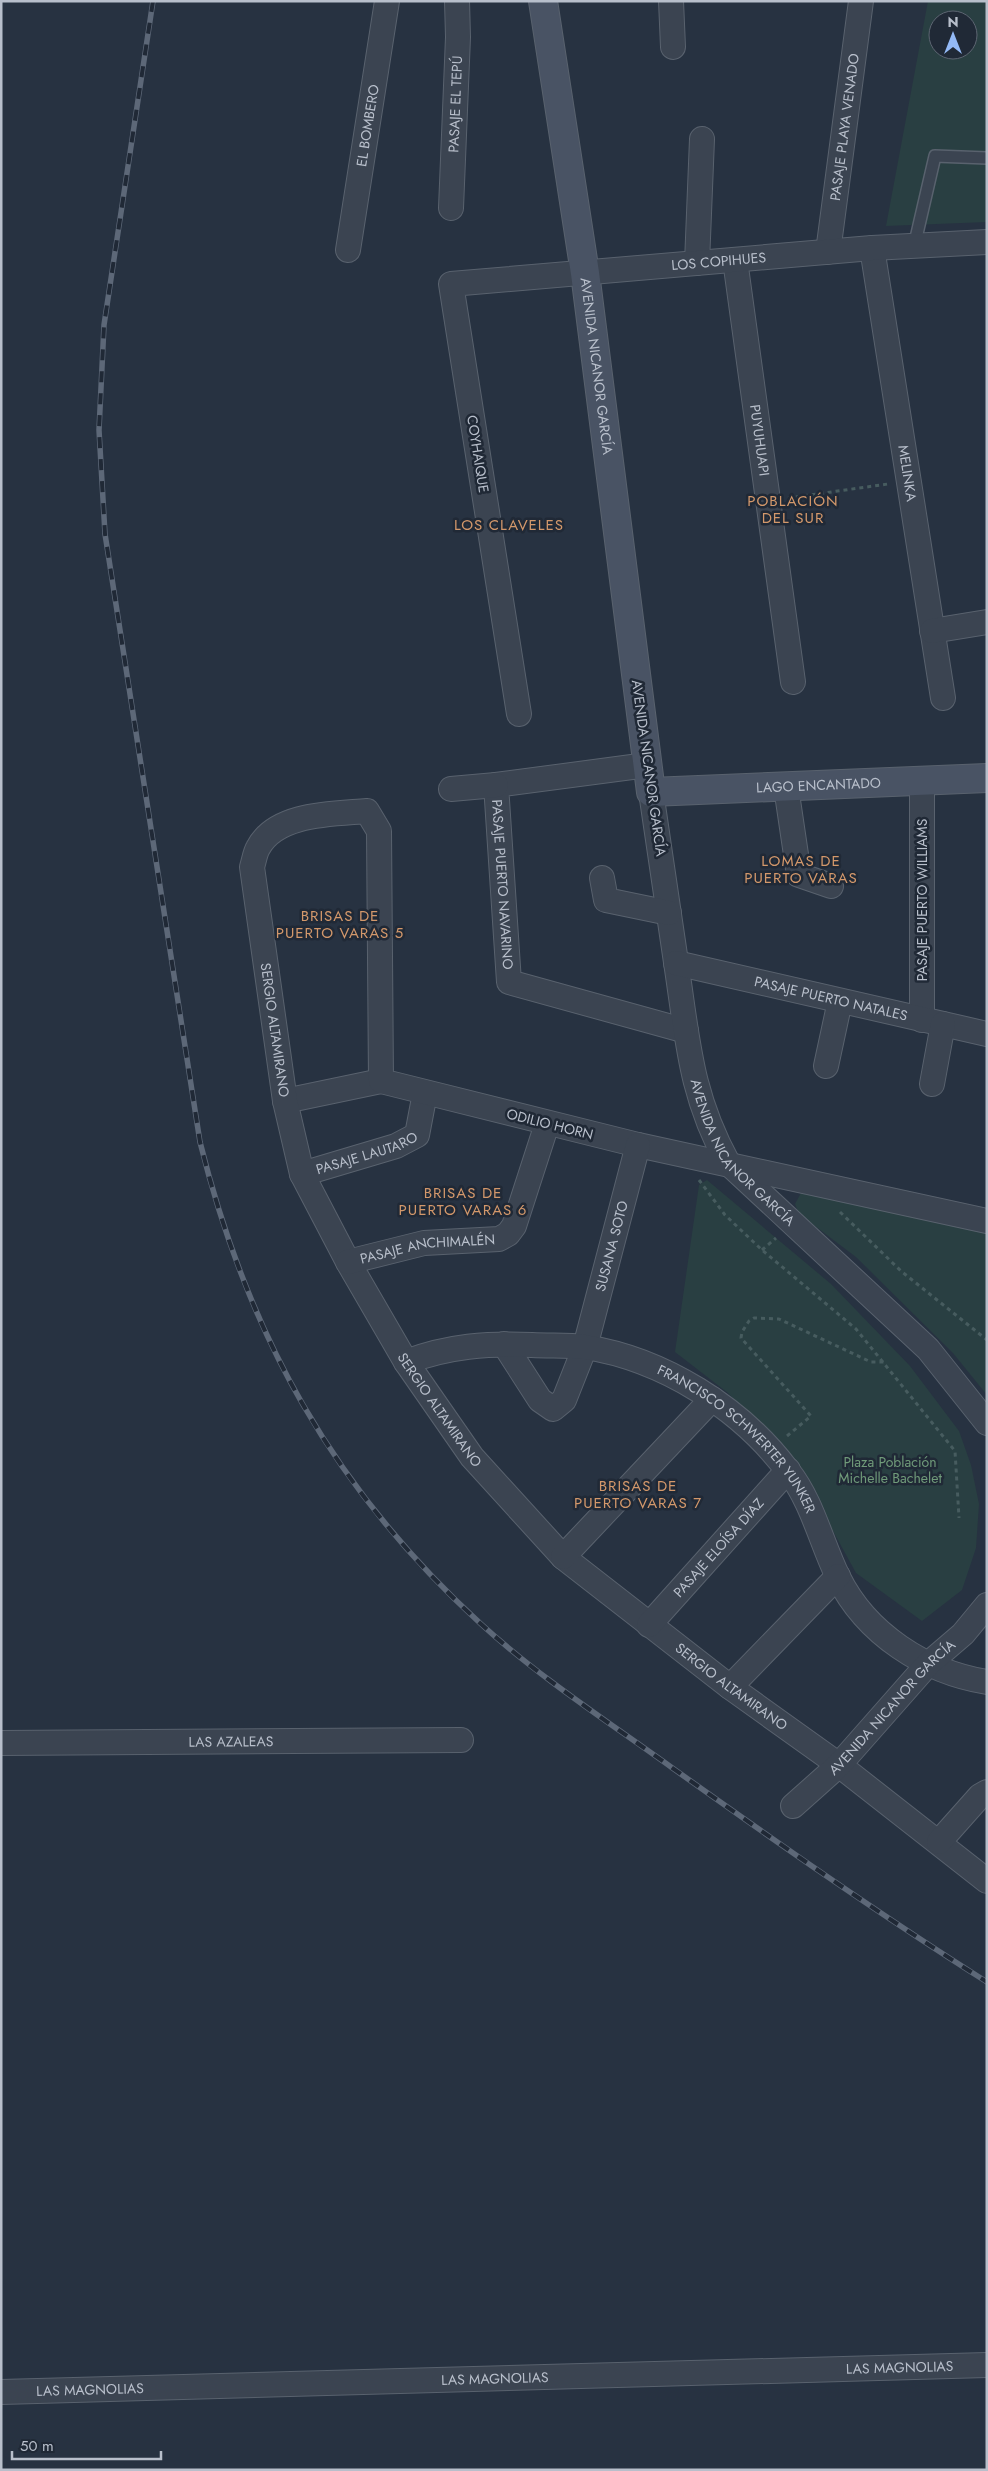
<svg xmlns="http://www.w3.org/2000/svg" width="988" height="2471" font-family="Jost,sans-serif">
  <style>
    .green { fill: #293f42; fill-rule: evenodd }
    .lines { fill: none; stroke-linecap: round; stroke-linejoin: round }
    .lane-casing { stroke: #59626e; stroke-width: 14 }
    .street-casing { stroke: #59626e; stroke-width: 26 }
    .secondary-casing { stroke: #59626e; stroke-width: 30 }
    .path { stroke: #475c5f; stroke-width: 3; stroke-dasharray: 4 4; stroke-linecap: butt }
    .lane { stroke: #3b4451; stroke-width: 11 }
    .street { stroke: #3b4451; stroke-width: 24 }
    .secondary { stroke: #495364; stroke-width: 28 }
    .rail-casing { stroke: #5d6878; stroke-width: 5.5 }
    .rail { stroke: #202936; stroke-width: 4; stroke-dasharray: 11; stroke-linecap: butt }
    .labels { text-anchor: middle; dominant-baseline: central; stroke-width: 5; stroke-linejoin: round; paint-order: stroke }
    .street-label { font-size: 14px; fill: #b8bfcb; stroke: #202936 }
    .park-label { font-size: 14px; fill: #709b7a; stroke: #202936 }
    .neighbourhood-label { font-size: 15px; letter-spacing: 1px; fill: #d3986b; stroke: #202936 }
  </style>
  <rect width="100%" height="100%" fill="#273241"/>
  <g class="green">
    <path d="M928,1H987V222L886,226ZM938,20H968V50H938Z"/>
    <path d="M707,1180L831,1284L910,1366L959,1431L971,1465L979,1504L976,1548L962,1590L922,1621L856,1573L797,1465L728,1393L675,1352L699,1185Z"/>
    <path d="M801,1193L987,1232V1395L953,1353L856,1257L799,1214L795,1204Z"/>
  </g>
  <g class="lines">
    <defs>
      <path id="lane" d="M910,246L916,238L935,156L987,158"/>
      <g id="street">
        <path d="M671,1L673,47"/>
        <path id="s1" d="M451,208L458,37L457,1"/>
        <path id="s2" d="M872,248L943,698"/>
        <path id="s3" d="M348,250L387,1"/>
        <path id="s4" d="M828,252L861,1"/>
        <path id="s5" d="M735,260L793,682"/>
        <path d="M697,263L702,139"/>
        <path d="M932,631L987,622"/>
        <path id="s6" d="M519,714L451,284L872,248L987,242"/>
        <path id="s7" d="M647,765L496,785L509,982L686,1031"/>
        <path d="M922,781V1020"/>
        <path d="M786,787L799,875L831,886"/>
        <path d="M451,789L496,785"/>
        <path id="s8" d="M651,792C660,851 668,910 677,969C688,1043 691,1096 728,1163L928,1349L987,1423"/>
        <path d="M602,878L606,900L669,913"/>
        <path id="s9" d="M676,963L987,1034"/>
        <path d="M826,1066L840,1001"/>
        <path d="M932,1084L943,1024"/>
        <path d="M285,1101L381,1081"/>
        <path id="s10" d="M302,1174L396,1146L417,1135L425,1093"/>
        <path id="s11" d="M987,1221L638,1145L381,1081L379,831L367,811C333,814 276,813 258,848C255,853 254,861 252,867L285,1101L302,1174L348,1262L406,1362L472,1457L563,1557L730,1687L839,1765L987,1881"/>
        <path id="s12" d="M348,1262L424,1243L499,1239L508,1234L514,1226L547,1124"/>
        <path id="s13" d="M504,1344L540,1400L553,1409L564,1400L585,1347L638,1145"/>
        <path id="s14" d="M406,1362C448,1346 488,1343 532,1345C550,1346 568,1345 585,1347C663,1359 741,1408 788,1471C812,1501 821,1542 838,1577C866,1634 925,1672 987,1682"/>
        <path d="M563,1557L712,1399"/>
        <path id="s15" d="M649,1625L788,1470"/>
        <path d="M730,1687L838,1576"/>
        <path id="s16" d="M1,1743L461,1740"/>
        <path id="s17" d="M793,1806L839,1765L928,1664L963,1634L987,1605"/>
        <path d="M939,1842L980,1796L987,1792"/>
        <path id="s18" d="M1,2392L987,2365"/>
      </g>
      <g id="secondary">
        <path id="s19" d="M543,1L585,273L651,792L987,778"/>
      </g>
    </defs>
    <use href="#lane" class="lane-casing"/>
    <use href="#street" class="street-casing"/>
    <use href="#secondary" class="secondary-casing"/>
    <g class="path">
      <path d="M788,498L888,484"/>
      <path d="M699,1180L725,1215L762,1250L856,1329L955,1451L959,1518"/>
      <path d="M840,1212L901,1271L987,1340"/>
      <path d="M762,1250L776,1238"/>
      <path d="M787,1436L811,1416L741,1338L742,1332L749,1321L754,1318L779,1319L871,1362H884"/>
    </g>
    <use href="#lane" class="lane"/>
    <use href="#street" class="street"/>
    <use href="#secondary" class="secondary"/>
    <defs>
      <path id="rail" d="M153,1L104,325L99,430L105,534L200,1142C248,1335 333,1489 481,1624C539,1677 607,1721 671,1767C775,1841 879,1914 987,1982"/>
    </defs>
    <use href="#rail" class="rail-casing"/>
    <use href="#rail" class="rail"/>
  </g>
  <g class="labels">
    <g class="street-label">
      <text stroke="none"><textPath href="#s1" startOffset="104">PASAJE EL TEPÚ</textPath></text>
      <text stroke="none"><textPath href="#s3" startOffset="126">EL BOMBERO</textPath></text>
      <text stroke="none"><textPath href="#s4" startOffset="126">PASAJE PLAYA VENADO</textPath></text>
      <text stroke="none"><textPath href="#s6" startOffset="704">LOS COPIHUES</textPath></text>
      <text stroke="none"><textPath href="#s19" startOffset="369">AVENIDA NICANOR GARCÍA</textPath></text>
      <text stroke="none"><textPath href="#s5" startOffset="182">PUYUHUAPI</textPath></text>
      <text transform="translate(478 454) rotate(81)">COYHAIQUE</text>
      <text stroke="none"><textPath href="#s2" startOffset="228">MELINKA</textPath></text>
      <text transform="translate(649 768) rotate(82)">AVENIDA NICANOR GARCÍA</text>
      <text stroke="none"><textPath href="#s19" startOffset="966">LAGO ENCANTADO</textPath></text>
      <text stroke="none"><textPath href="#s7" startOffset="252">PASAJE PUERTO NAVARINO</textPath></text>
      <text transform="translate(922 900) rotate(-90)">PASAJE PUERTO WILLIAMS</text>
      <text stroke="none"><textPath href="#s9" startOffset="159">PASAJE PUERTO NATALES</textPath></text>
      <text stroke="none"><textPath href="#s11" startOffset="1200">SERGIO ALTAMIRANO</textPath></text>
      <text transform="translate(550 1124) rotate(14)">ODILIO HORN</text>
      <text stroke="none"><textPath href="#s8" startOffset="380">AVENIDA NICANOR GARCÍA</textPath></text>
      <text stroke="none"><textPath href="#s10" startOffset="68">PASAJE LAUTARO</textPath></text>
      <text stroke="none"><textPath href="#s13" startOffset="258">SUSANA SOTO</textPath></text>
      <text stroke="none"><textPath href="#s12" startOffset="81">PASAJE ANCHIMALÉN</textPath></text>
      <text stroke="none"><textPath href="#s11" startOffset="1620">SERGIO ALTAMIRANO</textPath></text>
      <text stroke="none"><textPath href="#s14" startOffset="365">FRANCISCO SCHWERTER YUNKER</textPath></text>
      <text stroke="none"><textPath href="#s15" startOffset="104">PASAJE ELOÍSA DÍAZ</textPath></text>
      <text stroke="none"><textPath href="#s11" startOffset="2025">SERGIO ALTAMIRANO</textPath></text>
      <text stroke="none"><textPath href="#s17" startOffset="140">AVENIDA NICANOR GARCÍA</textPath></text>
      <text stroke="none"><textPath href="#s16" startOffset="230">LAS AZALEAS</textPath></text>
      <text stroke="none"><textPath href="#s18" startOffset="899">LAS MAGNOLIAS</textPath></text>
      <text stroke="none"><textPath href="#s18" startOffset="494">LAS MAGNOLIAS</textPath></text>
      <text stroke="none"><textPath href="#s18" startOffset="89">LAS MAGNOLIAS</textPath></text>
    </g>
    <g class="park-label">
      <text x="890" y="1462">Plaza Población<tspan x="890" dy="16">Michelle Bachelet</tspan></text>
    </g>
    <g class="neighbourhood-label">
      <text x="793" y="501">POBLACIÓN<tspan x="793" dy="17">DEL SUR</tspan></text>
      <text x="509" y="525">LOS CLAVELES</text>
      <text x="801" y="861">LOMAS DE<tspan x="801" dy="17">PUERTO VARAS</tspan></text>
      <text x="340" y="916">BRISAS DE<tspan x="340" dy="17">PUERTO VARAS 5</tspan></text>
      <text x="463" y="1193">BRISAS DE<tspan x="463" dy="17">PUERTO VARAS 6</tspan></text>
      <text x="638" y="1486">BRISAS DE<tspan x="638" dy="17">PUERTO VARAS 7</tspan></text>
    </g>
  </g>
  <rect width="988" height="2471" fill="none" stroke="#b8bfcb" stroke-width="5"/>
  <g transform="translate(953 35)"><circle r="24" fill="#202936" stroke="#5d6572"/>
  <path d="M0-4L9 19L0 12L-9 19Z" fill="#93b9f6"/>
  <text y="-8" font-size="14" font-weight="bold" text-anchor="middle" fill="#b8bfcb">N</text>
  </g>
  <path d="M12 2451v8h149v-8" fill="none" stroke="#b8bfcb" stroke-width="2.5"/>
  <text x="20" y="2451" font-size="15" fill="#b8bfcb" stroke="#202936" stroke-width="4" paint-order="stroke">50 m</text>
</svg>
